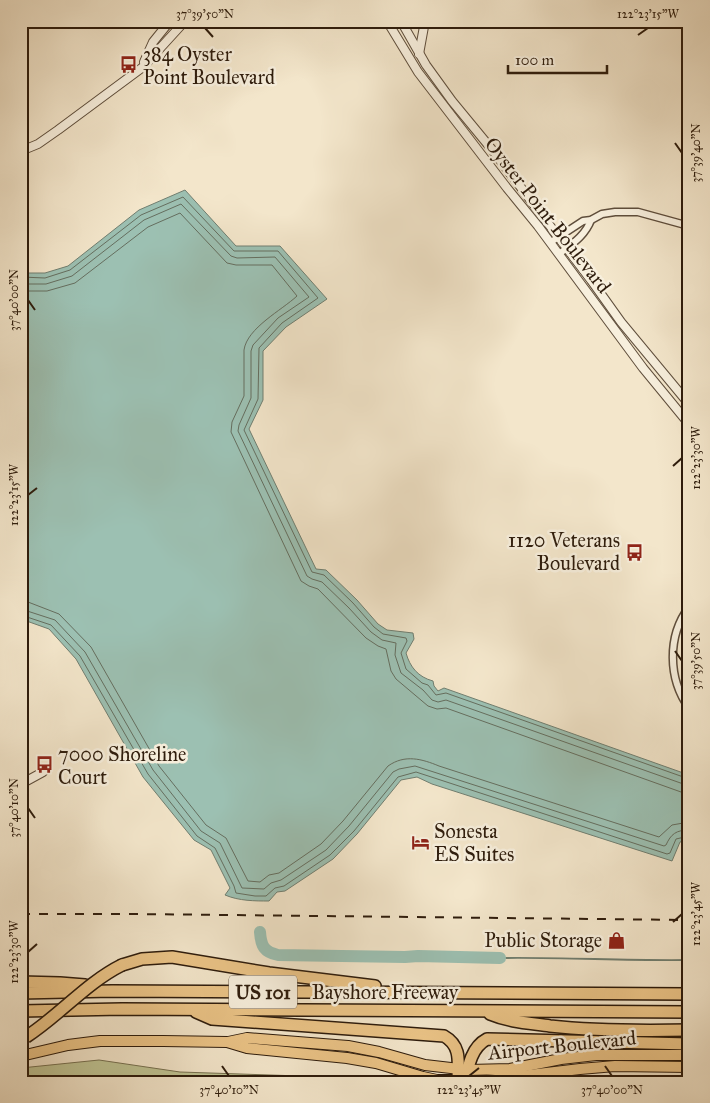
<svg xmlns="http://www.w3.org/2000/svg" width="710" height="1103" font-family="'IM FELL Great Primer',serif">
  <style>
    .green { fill: #bfc494; stroke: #767050 }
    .water { fill: #9cc0b2; stroke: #707e70 }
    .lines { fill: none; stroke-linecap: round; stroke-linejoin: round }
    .shore { stroke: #656e5f; stroke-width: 1 }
    .stream { stroke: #707e70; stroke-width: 2 }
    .river { stroke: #9cc0b2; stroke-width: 12 }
    .minor-casing { stroke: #5f4e3c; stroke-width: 9 }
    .tertiary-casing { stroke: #5f4e3c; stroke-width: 10 }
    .primary-casing { stroke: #2e1c0c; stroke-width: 12 }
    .motorway-casing { stroke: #2e1c0c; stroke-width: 14 }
    .minor { stroke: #f7efdd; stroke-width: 6 }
    .tertiary { stroke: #f7efdd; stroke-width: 8 }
    .primary { stroke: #eac386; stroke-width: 10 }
    .motorway { stroke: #eac386; stroke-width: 11 }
    .rail { stroke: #2e1c0c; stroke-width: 2; stroke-dasharray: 9 9; stroke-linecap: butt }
    .motorway-bridge-casing { stroke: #2e1c0c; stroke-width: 14; stroke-linecap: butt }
    .motorway-bridge { stroke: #eac386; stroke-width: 11 }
    .ticks { fill: none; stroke: #2e1c0c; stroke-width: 2 }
    .labels { text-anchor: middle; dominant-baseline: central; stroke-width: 5; stroke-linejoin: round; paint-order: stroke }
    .shield { fill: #f7efdd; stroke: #6a5b4b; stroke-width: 1 }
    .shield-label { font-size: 19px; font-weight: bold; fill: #2e1c0c }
    .poi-label { font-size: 20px; fill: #2e1c0c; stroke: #f7efdd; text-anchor: start }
    .street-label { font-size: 20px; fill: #2e1c0c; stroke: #f7efdd }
    .neatline { fill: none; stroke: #2e1c0c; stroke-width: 2 }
    .ticks-label { font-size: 12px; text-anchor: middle; fill: #2e1c0c }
  </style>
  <rect width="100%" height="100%" fill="#f3e6cb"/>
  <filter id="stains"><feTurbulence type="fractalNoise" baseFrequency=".004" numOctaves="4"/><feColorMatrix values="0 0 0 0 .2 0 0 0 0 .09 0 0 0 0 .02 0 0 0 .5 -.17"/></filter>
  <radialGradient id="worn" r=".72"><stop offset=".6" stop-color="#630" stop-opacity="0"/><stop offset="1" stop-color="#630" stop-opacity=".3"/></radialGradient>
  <path class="green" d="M99,1060L180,1072L330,1077L344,1082H21V1068Z"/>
  <path class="water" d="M185,190L236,246H280L327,299L286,327L263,351V400L249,429L316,569L326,570L357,600L378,624L387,630L413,633L414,639L406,653C410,667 418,677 433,681L434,686L438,691L444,688L689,775V839L680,842L672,861L432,784L417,777L401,780L357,834L333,859L285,891L277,892L269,901C255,901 239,901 225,895L230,888L211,850L194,840L143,777L76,659L49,629L21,619V273H45L68,266L139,210Z"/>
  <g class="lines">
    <g class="shore">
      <path d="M21,277L45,278L70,270L141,215L183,197L234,251H278L318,298L282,323L259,348L258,399L244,430L312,572L324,575L353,603L374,627L383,634L406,638L407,641L401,653L406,669L422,683L428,685L436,695L446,693L689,779"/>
      <path d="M21,284H46L72,276L144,220L181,204L231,256L237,258L275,257L309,297L278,318L253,345L251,351V398L239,425L238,431L307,576L312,579L322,582L349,608L371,632L382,640L396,643L395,655L401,673L423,690L432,700L438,702L446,700L689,786"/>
      <path d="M21,291H47L75,283L148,227L180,213L227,263L236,265H272L297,296C282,310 247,328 244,350V396L232,422L231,432L301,581L309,586L318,589L366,638L378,646L386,649L391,671L396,679L428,706L437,709L446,708L681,792L689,793"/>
      <path d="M21,601L28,602L59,614L91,647L159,766L206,825L226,838L248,881L260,882L269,875L279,873L321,844L343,821L388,766C405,754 422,759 439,766L659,837L672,825L689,822"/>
      <path d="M21,609L55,620L85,652L153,770L201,831L220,843L242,888L264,889L271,883L281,880L326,850L349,826L393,772L399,769L415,766L664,846L666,845C671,834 676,830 689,830"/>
      <path d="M21,615L51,625L80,656L148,774L197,836L215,848L234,886L236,893L255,896H266L275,888L284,886L330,855L354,831L398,777L416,772L667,854L670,853L676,839L689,836"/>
    </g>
    <path class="stream" d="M500,958C563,957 626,961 689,960"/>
    <path class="river" d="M260,932C261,946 264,952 278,955L405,957L418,956L500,958"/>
    <defs>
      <g id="minor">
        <path d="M554,240L583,221L591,220L602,214L615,212H638L689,226"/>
        <path d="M559,254C572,244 585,236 591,220"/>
        <path d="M689,607C667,636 668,679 689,708"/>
        <path d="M688,893L689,891"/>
      </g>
      <g id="tertiary">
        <path d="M387,21L418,72L507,188L538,226L643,368L689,424"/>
        <path d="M401,21L426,65L452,101L494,152L591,280L621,322L689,404"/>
        <path d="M419,54L425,21"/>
        <path d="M144,62L153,42L170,21"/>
        <path d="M21,151L38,144L58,130L143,67L185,21"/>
        <path d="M21,784L43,772"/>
      </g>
      <g id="primary">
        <path d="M228,1042L247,1038L348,1046L379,1052L425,1065L468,1070L510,1069L561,1059L596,1055H689"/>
        <path d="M21,1056L68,1045L100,1041H163L227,1042L247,1048L347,1058L376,1063L423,1077L437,1080H487L580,1069L615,1066L689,1067"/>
      </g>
      <g id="motorway">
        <path d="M122,965L142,959L172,957L269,973L375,986"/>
        <path d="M21,982L60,983L85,985"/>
        <path d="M21,993L112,991L689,994"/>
        <path d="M21,1011L122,1009L689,1012"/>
        <path d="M196,1012L212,1019L444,1036C462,1046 458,1063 458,1081"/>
        <path d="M490,1014C509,1022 529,1023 550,1026C596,1031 642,1031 689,1030"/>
        <path d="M466,1081C468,1065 472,1047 487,1039L689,1044"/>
      </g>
    </defs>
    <use href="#minor" class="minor-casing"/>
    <use href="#tertiary" class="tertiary-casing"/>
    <use href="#primary" class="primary-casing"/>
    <use href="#motorway" class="motorway-casing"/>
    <use href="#minor" class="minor"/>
    <use href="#tertiary" class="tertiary"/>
    <use href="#primary" class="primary"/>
    <use href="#motorway" class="motorway"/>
    <path class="rail" d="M21,914H135L689,920"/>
    <defs>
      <path id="motorway-bridge" d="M26,1037C60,1015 86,983 122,965"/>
    </defs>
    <use href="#motorway-bridge" class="motorway-bridge-casing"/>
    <use href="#motorway-bridge" class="motorway-bridge"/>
  </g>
  <path class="ticks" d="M205,28L213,37M638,35L648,28M675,143L682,153M28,300L35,310M673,466L682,458M28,495L37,488M675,651L682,661M28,808L35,818M673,922L682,914M28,952L37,944M222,1066L229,1076M605,1066L612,1076M469,1076L479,1068"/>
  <defs>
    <symbol id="bus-bare" viewBox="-9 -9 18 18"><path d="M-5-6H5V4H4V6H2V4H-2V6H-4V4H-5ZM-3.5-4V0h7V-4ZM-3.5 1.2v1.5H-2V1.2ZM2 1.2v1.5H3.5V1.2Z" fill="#8f2418" stroke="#f7efdd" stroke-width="2.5" paint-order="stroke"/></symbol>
    <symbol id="hotel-bare" viewBox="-9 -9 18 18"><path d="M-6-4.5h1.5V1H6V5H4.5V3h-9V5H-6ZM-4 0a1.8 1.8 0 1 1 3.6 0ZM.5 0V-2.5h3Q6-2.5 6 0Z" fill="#8f2418" stroke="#f7efdd" stroke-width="2.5" paint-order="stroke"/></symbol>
    <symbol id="shop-bare" viewBox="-9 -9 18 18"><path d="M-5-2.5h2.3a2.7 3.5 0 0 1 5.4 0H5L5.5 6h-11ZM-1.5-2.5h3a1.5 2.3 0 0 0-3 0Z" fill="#8f2418" stroke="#f7efdd" stroke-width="2.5" paint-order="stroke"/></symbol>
  </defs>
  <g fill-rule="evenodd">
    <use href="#bus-bare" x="116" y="52" width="25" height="25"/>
    <use href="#bus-bare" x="622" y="540" width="25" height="25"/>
    <use href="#bus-bare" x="32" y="752" width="25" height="25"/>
    <use href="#hotel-bare" x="408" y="830" width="25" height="25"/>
    <use href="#shop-bare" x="604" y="928" width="25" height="25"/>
  </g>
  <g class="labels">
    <rect class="shield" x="229" y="975.5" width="68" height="33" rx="4"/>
    <g class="shield-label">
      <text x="263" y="992">US 101</text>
    </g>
    <g class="poi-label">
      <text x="143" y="54">384 Oyster<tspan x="143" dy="23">Point Boulevard</tspan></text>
      <text x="620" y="540" text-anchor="end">1120 Veterans<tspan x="620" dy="23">Boulevard</tspan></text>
      <text x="58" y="754">7000 Shoreline<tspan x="58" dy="23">Court</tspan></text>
      <text x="434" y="831">Sonesta<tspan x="434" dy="23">ES Suites</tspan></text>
      <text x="602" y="940" text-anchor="end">Public Storage</text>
    </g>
    <g class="street-label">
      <text transform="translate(548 215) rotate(52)">Oyster Point Boulevard</text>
      <text x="385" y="992">Bayshore Freeway</text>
      <text transform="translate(562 1045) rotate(-6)">Airport Boulevard</text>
    </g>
  </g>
  <rect width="710" height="1103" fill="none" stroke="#f3e6cb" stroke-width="55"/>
  <path d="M508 65v8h99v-8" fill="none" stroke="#2e1c0c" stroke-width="2.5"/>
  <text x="515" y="65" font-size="15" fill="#2e1c0c" stroke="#f7efdd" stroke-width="4" paint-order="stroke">100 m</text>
  <rect x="28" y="28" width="654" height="1048" class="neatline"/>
  <g class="ticks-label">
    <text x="205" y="18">37°39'50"N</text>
    <text x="648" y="18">122°23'15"W</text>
    <text transform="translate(696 153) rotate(-90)" y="4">37°39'40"N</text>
    <text transform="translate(14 300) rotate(-90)" y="4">37°40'00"N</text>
    <text transform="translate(696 458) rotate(-90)" y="4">122°23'30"W</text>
    <text transform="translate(14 495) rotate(-90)" y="4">122°23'15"W</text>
    <text transform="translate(696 661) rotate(-90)" y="4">37°39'50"N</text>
    <text transform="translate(14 808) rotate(-90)" y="4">37°40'10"N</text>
    <text transform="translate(696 914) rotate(-90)" y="4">122°23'45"W</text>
    <text transform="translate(14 952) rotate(-90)" y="4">122°23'30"W</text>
    <text x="229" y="1094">37°40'10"N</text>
    <text x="469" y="1094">122°23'45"W</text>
    <text x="612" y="1094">37°40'00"N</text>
  </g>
  <rect width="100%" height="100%" filter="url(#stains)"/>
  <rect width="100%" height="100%" fill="url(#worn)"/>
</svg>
